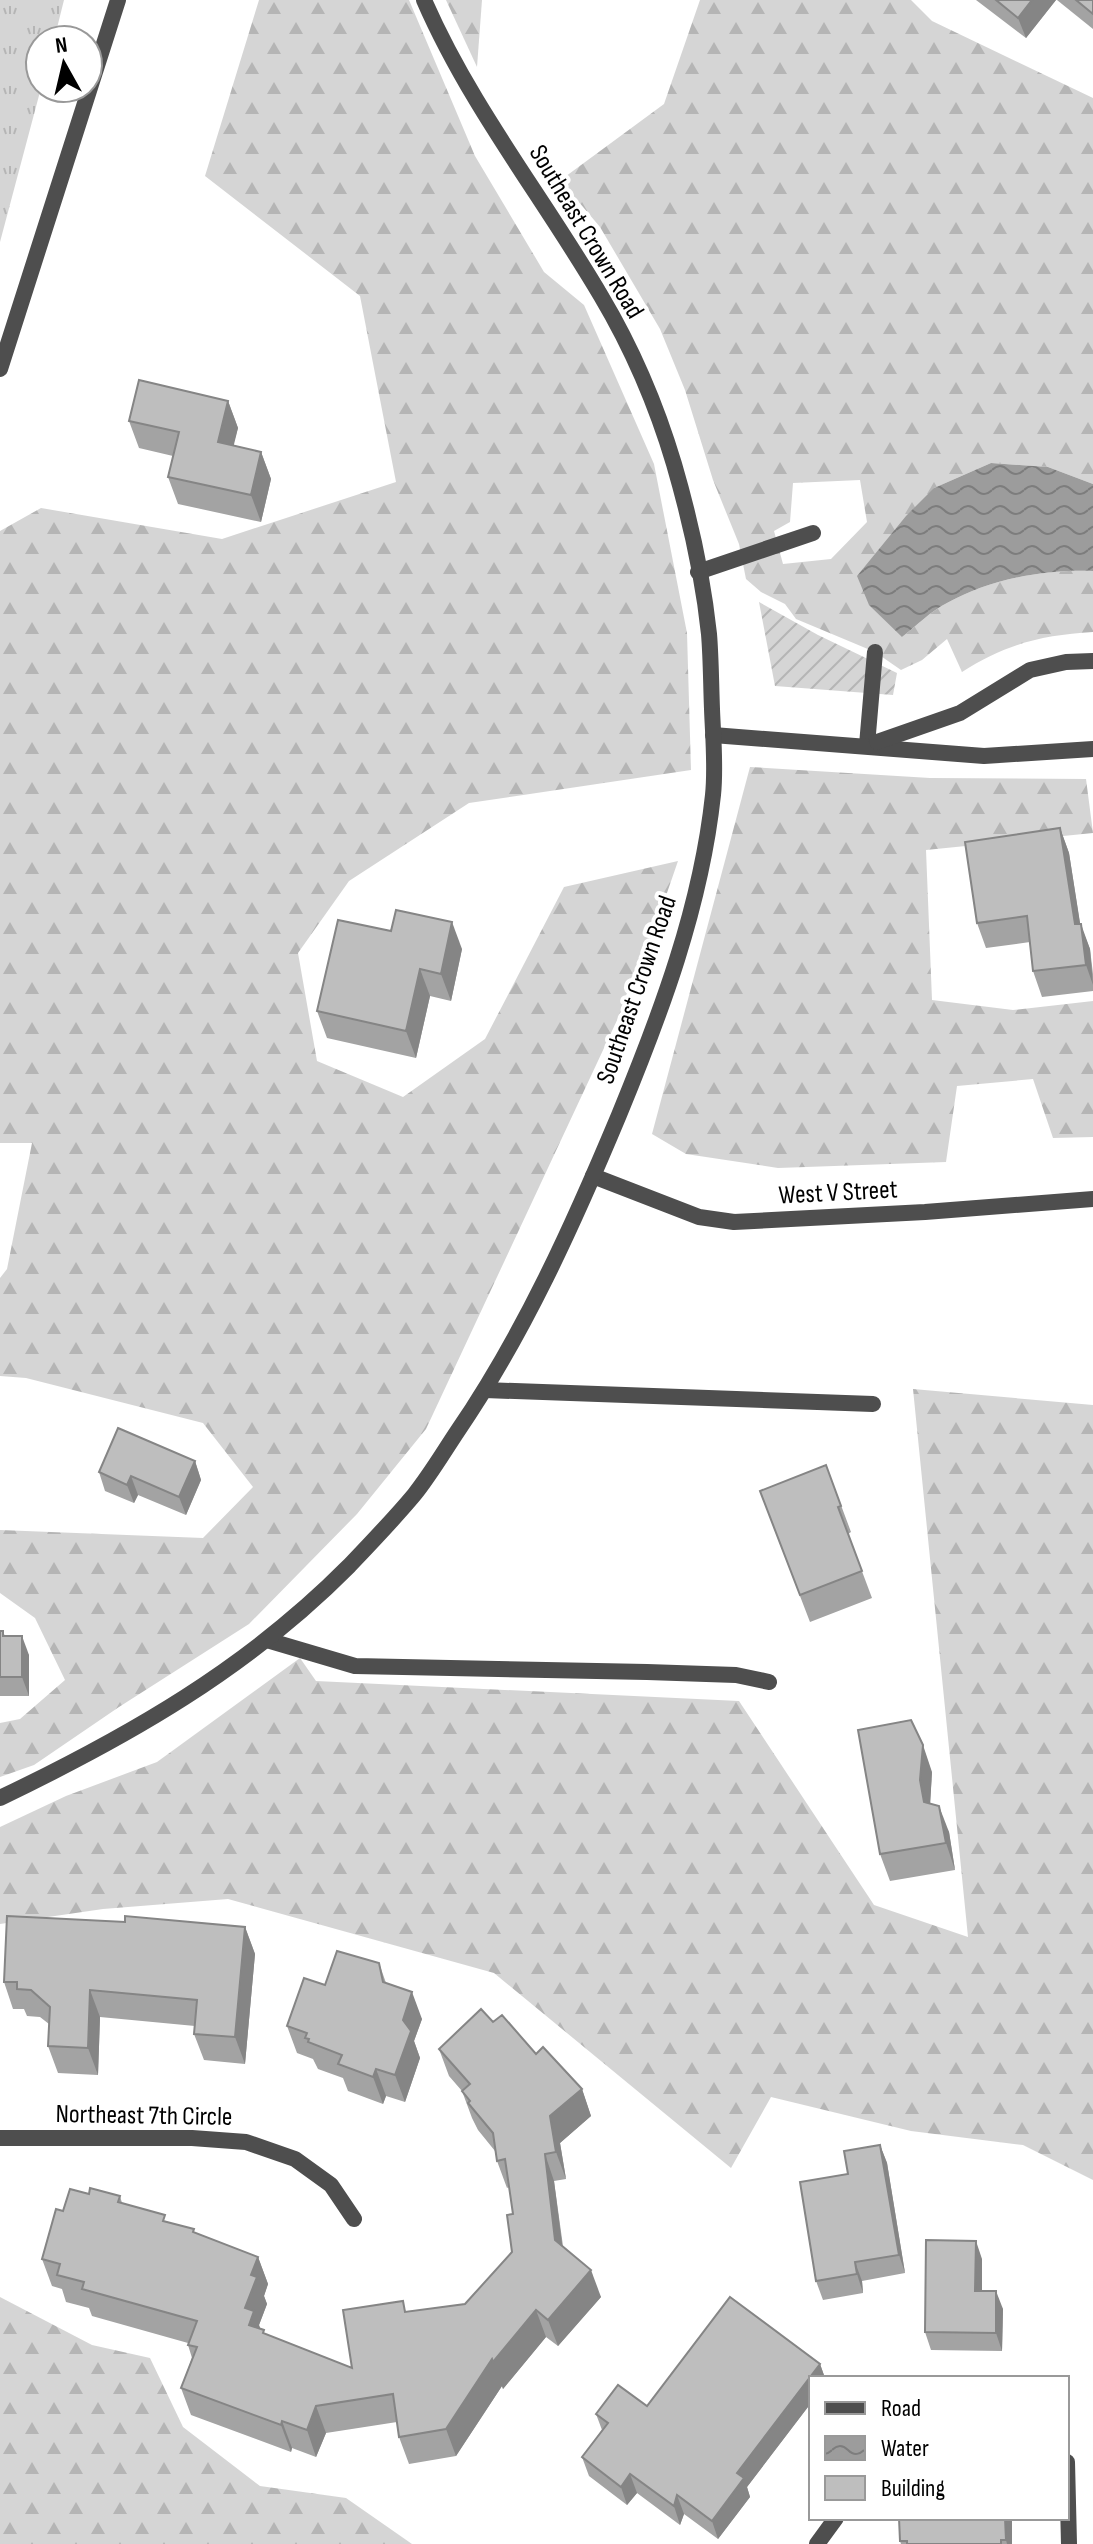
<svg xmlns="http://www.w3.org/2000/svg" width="1093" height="2544" font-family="'Sofia Sans Condensed',sans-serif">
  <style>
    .grass { fill: url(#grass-tufts) }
    .forest { fill: url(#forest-firs); fill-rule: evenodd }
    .garden { fill: url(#garden-furrows) }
    .water { fill: url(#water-waves) }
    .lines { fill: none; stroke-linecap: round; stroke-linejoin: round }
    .service { stroke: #4e4e4e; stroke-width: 16 }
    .minor { stroke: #4e4e4e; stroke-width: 16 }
    .tertiary { stroke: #4e4e4e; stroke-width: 16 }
    .wall { fill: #a3a3a3 }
    .shaded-wall { fill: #858585 }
    .building { fill: #bebebe; stroke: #858585; stroke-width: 2 }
    .labels { text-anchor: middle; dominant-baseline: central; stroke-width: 8; stroke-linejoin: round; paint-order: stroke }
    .street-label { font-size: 26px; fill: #000; stroke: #fff }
  </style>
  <defs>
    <pattern id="grass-tufts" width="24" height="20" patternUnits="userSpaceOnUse" patternTransform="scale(2)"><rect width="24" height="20" fill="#d5d5d5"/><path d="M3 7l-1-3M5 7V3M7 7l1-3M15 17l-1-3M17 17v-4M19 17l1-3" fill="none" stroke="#b5b5b5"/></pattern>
    <pattern id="forest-firs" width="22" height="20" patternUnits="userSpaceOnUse" patternTransform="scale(2)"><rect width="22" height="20" fill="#d5d5d5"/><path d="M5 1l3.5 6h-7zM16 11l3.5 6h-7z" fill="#b5b5b5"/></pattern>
    <pattern id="garden-furrows" width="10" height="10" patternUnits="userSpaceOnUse" patternTransform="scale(2)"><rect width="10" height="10" fill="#d5d5d5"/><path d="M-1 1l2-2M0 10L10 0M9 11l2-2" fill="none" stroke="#b5b5b5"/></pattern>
    <pattern id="water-waves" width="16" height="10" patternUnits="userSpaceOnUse" patternTransform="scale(2)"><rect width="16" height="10" fill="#9c9c9c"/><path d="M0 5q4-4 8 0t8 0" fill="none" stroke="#7d7d7d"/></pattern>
  </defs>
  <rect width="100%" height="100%" fill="#fff"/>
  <path class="grass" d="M0,0H64L54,40H40L41,88L0,242Z"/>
  <g class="forest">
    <path d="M259,0H409L475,156L544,272L584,305L654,464L687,633L691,770L469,803L349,881L298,953L317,1061L403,1097L485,1039L564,887L678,861L640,971L426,1429L357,1514L249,1624L119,1707L34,1765L0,1777V1723L20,1719L65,1680L35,1618L0,1593V1530L203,1538L253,1487L203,1423L26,1378L0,1376V1278L7,1269L32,1143H0V531L41,508L222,539L396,482L360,296L205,176Z"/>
    <path d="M446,0H482L477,67Z"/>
    <path d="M700,0H911L932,21L1093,98V484L1048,467L991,463L934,488L902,637C916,626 931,611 947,603C990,579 1045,569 1093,571V632C1042,635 1006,644 962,672L947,639L922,660L901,670L875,652L796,619L785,604L761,592L746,579L739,544L713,480L685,390L660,329L600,227L561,181L558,182L664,104ZM860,480L867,522L831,559L783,564L774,531L790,522L793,483Z"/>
    <path d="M750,767L930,778L1086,779L1093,833L926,850L932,1000L1013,1010L1093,1001V1137L1053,1138L1033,1079L957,1086L946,1162L778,1168L686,1154L652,1134Z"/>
    <path d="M913,1389L1093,1405V2180L1023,2145L911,2131L771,2097L731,2168L494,1973L228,1899L103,1909L0,1924V1827L66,1796L157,1762L300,1658L316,1681L739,1701L874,1905L968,1937Z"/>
    <path d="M0,2297L92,2345L150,2358L183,2427L260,2486L346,2498L412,2544H0Z"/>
  </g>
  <path class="garden" d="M759,602L818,635L897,673L893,695L775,686Z"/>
  <path class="water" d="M991,463L1048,467L1093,484V571C1045,569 990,579 947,603C931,611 916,626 902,637L869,605L857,576L906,516L934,488Z"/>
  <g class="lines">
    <g class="service">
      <path d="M698,572L813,533"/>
      <path d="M867,745L875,652"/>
    </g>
    <g class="minor">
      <path d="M0,369L118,0"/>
      <path d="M713,735L984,756L1093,749"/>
      <path d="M877,742L960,713L1030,670L1066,662L1093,661"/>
      <path d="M593,1176L699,1217L734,1222L925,1212L1093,1199"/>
      <path d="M485,1390L873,1404"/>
      <path d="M267,1640L355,1666L647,1672L736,1675L769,1682"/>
      <path d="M0,2138H192L246,2142L295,2159L331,2185L354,2219"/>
      <path d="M1067,2462L1069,2544"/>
      <path d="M817,2544L836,2518"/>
    </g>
    <path class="tertiary" d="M0,1798C129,1736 247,1669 349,1566C371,1543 394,1519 414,1495C430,1475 443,1453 457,1432C524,1334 573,1225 619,1115C661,1013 701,907 713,795C716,767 713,737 712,709C711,684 711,658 709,634C703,577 690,519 674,464C657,407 632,348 601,296C543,197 470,106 424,0"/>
  </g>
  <g class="wall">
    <path d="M976,0H1056L1026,38Z"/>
    <path d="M1057,0H1093V29Z"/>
    <path d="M228,401L238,428L233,445L261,452L271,479L261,522L178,504L168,477L173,456L139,448L129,421Z"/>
    <path d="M1060,828L1069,853L1080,924L1090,949L1093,974V991L1042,997L1033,971L1030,942L986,948L977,923Z"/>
    <path d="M391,931L462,949L451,1001L430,996L416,1058L327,1038L317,1011Z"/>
    <path d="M195,1461L201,1480L186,1515L138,1495L134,1503L105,1491L99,1472Z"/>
    <path d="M826,1465L851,1532L848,1534L872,1598L810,1622L770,1518Z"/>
    <path d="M0,1631L29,1655V1696H0Z"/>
    <path d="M932,1772L930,1803L949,1832L955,1870L890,1881L880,1854Z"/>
    <path d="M125,1922L245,1927L255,1954L245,2064L204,2060L194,2034L195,2026L100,2017L98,2075L58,2073L48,2046L49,2024L40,2017L27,2016L24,2009H13L4,1982Z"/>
    <path d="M379,1963L386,1983L422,2019L414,2041L420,2058L405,2102L386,2096L383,2104L348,2091L343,2078L318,2069L313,2059L297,2053L287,2026L325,1985Z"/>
    <path d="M493,2022L582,2089L591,2116L560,2143L566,2179L554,2181L563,2246L601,2297L558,2346L546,2337L503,2389L502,2386L456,2456L409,2464L399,2437L397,2422L326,2433L316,2457L292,2448L291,2452L191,2415L181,2388L192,2358L188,2345V2343L92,2316L89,2308L66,2302L62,2289L52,2286L42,2259L63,2211L120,2196L122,2203L168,2222L258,2257L268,2284L264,2296L267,2304L259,2325L260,2329L265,2334L352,2368L407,2312L465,2304L512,2252L513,2214L509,2187L507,2188L497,2161L495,2151L478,2130L472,2118L462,2091L449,2076L439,2049Z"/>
    <path d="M880,2145L887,2163L905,2273L862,2281L863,2293L823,2300L816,2281L848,2174Z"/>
    <path d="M982,2259V2291L1003,2309L1002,2351L931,2350L925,2332Z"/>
    <path d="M820,2364L825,2378H811V2403L747,2487L750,2497L718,2539L684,2514L680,2525L637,2493L627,2505L589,2476L582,2457L602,2430L596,2414L647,2406Z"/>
    <path d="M1012,2518V2544H901L900,2541Z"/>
  </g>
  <g class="shaded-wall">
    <path d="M1032,0H1056L1026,38L1018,18Z"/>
    <path d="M228,401L238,428L228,469L218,442Z"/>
    <path d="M261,452L271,479L261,522L251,495Z"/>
    <path d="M1060,828L1069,853L1084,948L1081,924L1090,949L1093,985L1086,965L1075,924Z"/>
    <path d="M452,922L462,949L451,1001L441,974Z"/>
    <path d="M420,969L430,996L416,1058L406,1031Z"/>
    <path d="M195,1461L201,1480L186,1515L179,1497Z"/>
    <path d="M131,1476L138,1495L134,1503L127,1485Z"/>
    <path d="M22,1636L29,1655V1696L22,1677Z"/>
    <path d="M923,1745L932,1772L930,1807L924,1802L920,1780Z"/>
    <path d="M939,1806L949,1832L955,1870L946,1843Z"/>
    <path d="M245,1927L255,1954L245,2064L235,2037Z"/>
    <path d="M90,1990L100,2017L98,2075L88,2048Z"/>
    <path d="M412,1992L422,2019L414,2041L420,2058L405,2102L395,2075L403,2020Z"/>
    <path d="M376,2069L386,2096L383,2104L373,2077Z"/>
    <path d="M582,2089L591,2116L560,2143L566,2179L556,2152L550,2116Z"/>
    <path d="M880,2145L887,2163L905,2273L899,2255Z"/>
    <path d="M545,2154L554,2181L565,2267L555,2240Z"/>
    <path d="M976,2241L982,2259V2310L975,2291Z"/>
    <path d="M258,2257L268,2284L264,2296L267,2304L259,2325L264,2338L249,2325L245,2308L251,2275Z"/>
    <path d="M855,2262L862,2281L863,2293L857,2274Z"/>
    <path d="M591,2270L601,2297L558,2346L548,2320Z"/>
    <path d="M996,2291L1003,2309L1002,2351L996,2333Z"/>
    <path d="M536,2310L546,2337L503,2389L502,2386L456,2456L446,2429L492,2359Z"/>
    <path d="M820,2364L825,2378H811V2403L747,2487L750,2497L718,2539L712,2521L737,2473Z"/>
    <path d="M316,2406L326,2433L316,2457L307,2430Z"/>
    <path d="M282,2421L292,2448L291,2452L281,2425Z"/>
    <path d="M630,2474L637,2493L627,2505L621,2487Z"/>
    <path d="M677,2495L684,2514L680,2525L674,2506Z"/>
    <path d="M1005,2518H1012V2544H1007L1006,2540Z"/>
  </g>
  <g class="building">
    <path d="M996,0H1032L1018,18Z"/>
    <path d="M1076,0H1093V14Z"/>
    <path d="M139,380L228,401L218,442L261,452L251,495L168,477L179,432L129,421Z"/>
    <path d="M1060,828L1075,924H1081L1086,965L1033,971L1027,916L977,923L965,842Z"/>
    <path d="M396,910L452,922L441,974L420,969L406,1031L317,1011L338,920L391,931Z"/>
    <path d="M118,1428L195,1461L179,1497L131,1476L127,1485L99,1472Z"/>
    <path d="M826,1465L841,1506L838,1507L862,1571L800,1595L760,1491Z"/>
    <path d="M0,1631H3V1636H22V1677H0Z"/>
    <path d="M911,1720L923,1745L920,1780L924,1802L939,1806L946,1843L880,1854L858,1730Z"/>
    <path d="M7,1916L125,1922V1916L245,1927L235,2037L194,2034L197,2000L90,1990L88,2048L48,2046L50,2007L31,1990L17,1989V1982H4Z"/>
    <path d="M337,1951L379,1963L383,1982L412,1992L403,2020L411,2031L395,2075L376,2069L373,2077L338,2064L342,2055L308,2042L309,2039L305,2038L307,2033L287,2026L304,1978L325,1985Z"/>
    <path d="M481,2009L493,2022L502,2015L536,2054L543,2047L582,2089L550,2116L556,2152L545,2154L555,2240L591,2270L548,2320L536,2310L493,2362L492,2359L446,2429L399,2437L393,2394L316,2406L307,2430L282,2421L281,2425L181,2388L197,2347L188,2345L197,2321L82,2289L84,2282L57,2275L60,2264L42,2259L56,2209L63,2211L70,2189L89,2194L90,2188L120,2196L118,2202L165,2215L163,2221L194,2229L193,2232L258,2257L251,2275L257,2277L245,2308L254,2311L249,2325L264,2330L263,2333L352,2368L343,2310L403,2301L405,2312L465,2304L512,2252L507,2215L513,2214L505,2159L497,2161L493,2133L468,2103L470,2101L462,2091L470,2084L439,2049Z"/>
    <path d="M880,2145L899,2255L855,2262L857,2274L816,2281L800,2182L848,2174L844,2151Z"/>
    <path d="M926,2240L976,2241L975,2291H996V2333L925,2332Z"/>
    <path d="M730,2297L820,2364L737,2473L744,2478L712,2521L677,2495L674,2506L630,2474L621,2487L582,2457L608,2423L596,2414L618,2385L647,2406Z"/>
    <path d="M899,2518H1005L1006,2540H1001V2544H907V2541H900Z"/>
  </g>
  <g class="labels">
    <g class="street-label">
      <text transform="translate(586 232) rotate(59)">Southeast Crown Road</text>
      <text transform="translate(637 990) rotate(-71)">Southeast Crown Road</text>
      <text transform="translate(838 1193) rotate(-3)">West V Street</text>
      <text transform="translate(144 2116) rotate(1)">Northeast 7th Circle</text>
    </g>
  </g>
  <rect x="809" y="2376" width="260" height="144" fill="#ffffff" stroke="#999999" stroke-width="2"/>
  <rect x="825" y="2402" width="40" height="12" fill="#4e4e4e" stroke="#999999" stroke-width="2"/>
  <text x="881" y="2416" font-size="24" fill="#000000">Road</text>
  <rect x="825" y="2436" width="40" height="24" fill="url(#water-waves)" stroke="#999999" stroke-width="2"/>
  <text x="881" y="2456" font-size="24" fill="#000000">Water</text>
  <rect x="825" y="2476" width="40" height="24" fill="#bebebe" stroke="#999999" stroke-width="2"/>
  <text x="881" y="2496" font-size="24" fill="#000000">Building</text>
  <g transform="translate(64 64) rotate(352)"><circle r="38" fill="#ffffff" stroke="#999999" stroke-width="2"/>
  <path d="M0-6L14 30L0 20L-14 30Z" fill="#000000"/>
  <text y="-12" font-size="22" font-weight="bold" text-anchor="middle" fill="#000000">N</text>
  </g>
</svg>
